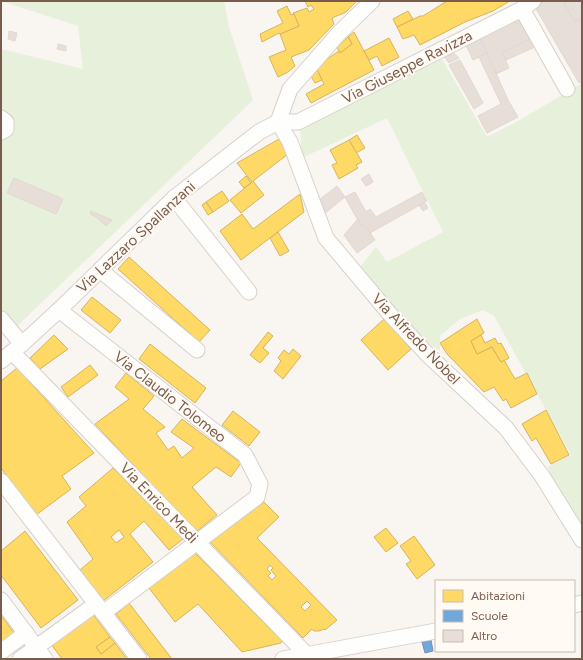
<svg xmlns="http://www.w3.org/2000/svg" width="583" height="660" font-family="Figtree,sans-serif">
  <style>
    .grass { fill: #e7f0db }
    .homes { fill: #ffd966; stroke: #d7b45e; fill-rule: evenodd }
    .schools { fill: #6fa8dc; stroke: #7291b1 }
    .building { fill: #e6ded7; stroke: #e2d8d2 }
    .lines { fill: none; stroke-linecap: round; stroke-linejoin: round }
    .street-casing { stroke: #d7d1cb; stroke-width: 17 }
    .street { stroke: #fefefd; stroke-width: 15 }
    .labels { text-anchor: middle; dominant-baseline: central; stroke-width: 4; stroke-linejoin: round; paint-order: stroke }
    .street-label { font-size: 15px; fill: #7a5c4d; stroke: #fffaf3 }
  </style>
  <rect width="100%" height="100%" fill="#f9f5f0"/>
  <g class="grass">
    <path d="M1,1H224L229,27L253,100L15,328L1,311V136L14,124L1,112V49L83,69L78,26Z"/>
    <path d="M442,59L487,137L520,120L582,83V529L551,475L548,467L571,455L494,316L483,310L460,319L440,336V351L414,333L360,267L376,247L387,262L443,232L387,118L302,158L300,125Z"/>
  </g>
  <g class="homes">
    <path d="M305,1H357L346,12L332,18L334,24L309,50L291,57L295,66L288,72L278,77L269,57L286,50L280,34L299,26L293,13L307,8L309,12L314,9L311,5L308,7Z"/>
    <path d="M447,1H510L493,11L465,22L420,45L414,35L403,39L397,27L420,16H423Z"/>
    <path d="M287,6L291,15L294,14L299,26L280,34L279,33L262,42L260,34L283,23L277,11Z"/>
    <path d="M408,11L413,19L397,27L393,19Z"/>
    <path d="M354,32L374,70L311,103L306,94L324,84L316,68L327,59L339,51L340,53L352,44L348,37Z"/>
    <path d="M348,37L352,44L340,53L337,47Z"/>
    <path d="M389,38L399,57L382,66L377,56L369,60L364,51Z"/>
    <path d="M317,69L322,80L315,83L311,76Z"/>
    <path d="M357,135L365,148L356,153L349,140Z"/>
    <path d="M279,139L288,154L253,181L264,195L241,213L230,200L252,182L237,163Z"/>
    <path d="M349,140L362,162L356,165L358,168L339,179L332,165L337,163L330,150Z"/>
    <path d="M246,176L251,183L244,188L239,182Z"/>
    <path d="M222,191L229,201L213,212L206,202Z"/>
    <path d="M300,194L304,212L241,260L220,231L242,214L253,229Z"/>
    <path d="M206,202L213,212L208,215L202,205Z"/>
    <path d="M278,232L289,251L280,256L270,238Z"/>
    <path d="M129,257L210,330L199,342L118,269Z"/>
    <path d="M92,297L121,320L110,333L81,310Z"/>
    <path d="M384,319L411,349L388,370L361,340Z"/>
    <path d="M477,319L484,333L471,341L477,354L492,347L501,362L504,360L515,379L527,373L537,394L511,408L506,399L503,401L494,387L484,392L447,354L440,343Z"/>
    <path d="M268,332L273,336L263,348L269,353L260,363L250,355Z"/>
    <path d="M54,335L68,349L40,369L30,358Z"/>
    <path d="M481,335L485,343L495,338L498,344L501,343L509,358L501,362L492,347L477,354L471,341Z"/>
    <path d="M150,344L206,388L195,403L139,359Z"/>
    <path d="M293,349L301,356L283,379L274,371L281,361L278,358L284,350L289,354Z"/>
    <path d="M90,365L98,375L68,397L61,387Z"/>
    <path d="M17,368L94,453L62,476L71,489L36,515L1,468V381Z"/>
    <path d="M126,373L154,396L143,409L165,427L156,433L168,450L174,446L182,458L194,448L171,432L182,419L241,463L231,477L216,467L192,487L217,515L196,532L95,424L129,399L115,387Z"/>
    <path d="M546,410L569,455L551,464L536,438L532,441L522,424Z"/>
    <path d="M233,411L260,432L249,446L222,425Z"/>
    <path d="M113,468L183,539L169,550L144,521L130,534L153,562L103,601L80,570L93,559L67,522L86,506L79,497ZM119,530L124,537L116,543L111,537Z"/>
    <path d="M264,502L279,517L257,538L337,620L325,630L324,629L319,631H314L312,629L303,638L210,542ZM270,565L273,568L271,570L276,576L272,580L268,576L271,573L267,569ZM307,601L311,605L305,611L301,607Z"/>
    <path d="M386,528L398,543L386,552L374,537Z"/>
    <path d="M25,531L78,600L41,628L1,575V551Z"/>
    <path d="M414,536L435,565L417,579L406,564L411,561L400,546Z"/>
    <path d="M195,553L282,641L281,643L242,652L198,604L175,622L149,588Z"/>
    <path d="M129,603L172,659H151L116,614Z"/>
    <path d="M92,613L110,637L96,647L101,654L115,643L127,659H62L51,644Z"/>
    <path d="M1,615L14,633L1,643Z"/>
    <path d="M110,637L115,643L101,654L96,647Z"/>
  </g>
  <path class="schools" d="M431,640L433,651L425,653L422,642Z"/>
  <g class="building">
    <path d="M544,1H563L575,22L582,18V81L579,83L535,7Z"/>
    <path d="M568,1H582V18L575,22L564,3Z"/>
    <path d="M521,17L531,39L502,52L509,68L496,74L479,36Z"/>
    <path d="M9,31L17,33L15,41L8,39Z"/>
    <path d="M479,36L487,53L473,60L465,43Z"/>
    <path d="M531,39L535,47L506,60L502,52Z"/>
    <path d="M58,44L66,46V51L57,49Z"/>
    <path d="M450,50L459,58L449,63L442,54Z"/>
    <path d="M487,53L508,100L518,117L487,133L478,116L501,104L479,57Z"/>
    <path d="M460,60L483,103L474,109L449,65Z"/>
    <path d="M369,174L373,182L366,186L361,179Z"/>
    <path d="M14,178L63,199L56,214L7,193Z"/>
    <path d="M337,186L345,197L324,214L319,200Z"/>
    <path d="M355,192L366,212L370,209L376,217L422,192L427,201L370,233L364,224L361,226L345,197Z"/>
    <path d="M425,203L428,208L423,211L419,205Z"/>
    <path d="M91,211L112,220L106,226L96,217L90,214Z"/>
    <path d="M358,219L361,226L364,224L375,240L357,253L344,235Z"/>
  </g>
  <g class="lines">
    <defs>
      <g id="street">
        <path d="M522,9L567,89"/>
        <path d="M1,118L6,122V129L1,132"/>
        <path d="M278,122L290,142L326,238L389,313L427,354L506,428L542,476L582,540"/>
        <path d="M278,122L290,89L340,32L372,1"/>
        <path d="M174,198L249,292"/>
        <path d="M100,270L197,350"/>
        <path d="M59,310L245,455L260,484L257,497L103,613"/>
        <path d="M1,319L22,344"/>
        <path d="M12,352L306,654"/>
        <path d="M1,361L22,344L59,310L174,198L259,132L278,122H298L522,9L533,1"/>
        <path d="M1,481L139,659"/>
        <path d="M1,600L45,659"/>
        <path d="M574,605L582,603"/>
        <path d="M1,652L26,633"/>
        <path d="M20,659L96,604"/>
        <path d="M283,659L436,631"/>
      </g>
    </defs>
    <use href="#street" class="street-casing"/>
    <use href="#street" class="street"/>
  </g>
  <g class="labels">
    <g class="street-label">
      <text transform="translate(407 67) rotate(-27)">Via Giuseppe Ravizza</text>
      <text transform="translate(136 237) rotate(-43)">Via Lazzaro Spallanzani</text>
      <text transform="translate(416 339) rotate(46)">Via Alfredo Nobel</text>
      <text transform="translate(170 397) rotate(38)">Via Claudio Tolomeo</text>
      <text transform="translate(159 503) rotate(46)">Via Enrico Medi</text>
    </g>
  </g>
  <rect width="583" height="660" fill="none" stroke="#7a5c4d" stroke-width="4"/>
  <rect x="435" y="580" width="140" height="72" fill="#fffaf3" stroke="#cabbb1"/>
  <rect x="443" y="590" width="20" height="12" fill="#ffd966" stroke="#cabbb1"/>
  <text x="471" y="600" font-size="12" fill="#7a5c4d">Abitazioni</text>
  <rect x="443" y="610" width="20" height="12" fill="#6fa8dc" stroke="#cabbb1"/>
  <text x="471" y="620" font-size="12" fill="#7a5c4d">Scuole</text>
  <rect x="443" y="630" width="20" height="12" fill="#e6ded7" stroke="#cabbb1"/>
  <text x="471" y="640" font-size="12" fill="#7a5c4d">Altro</text>
</svg>
